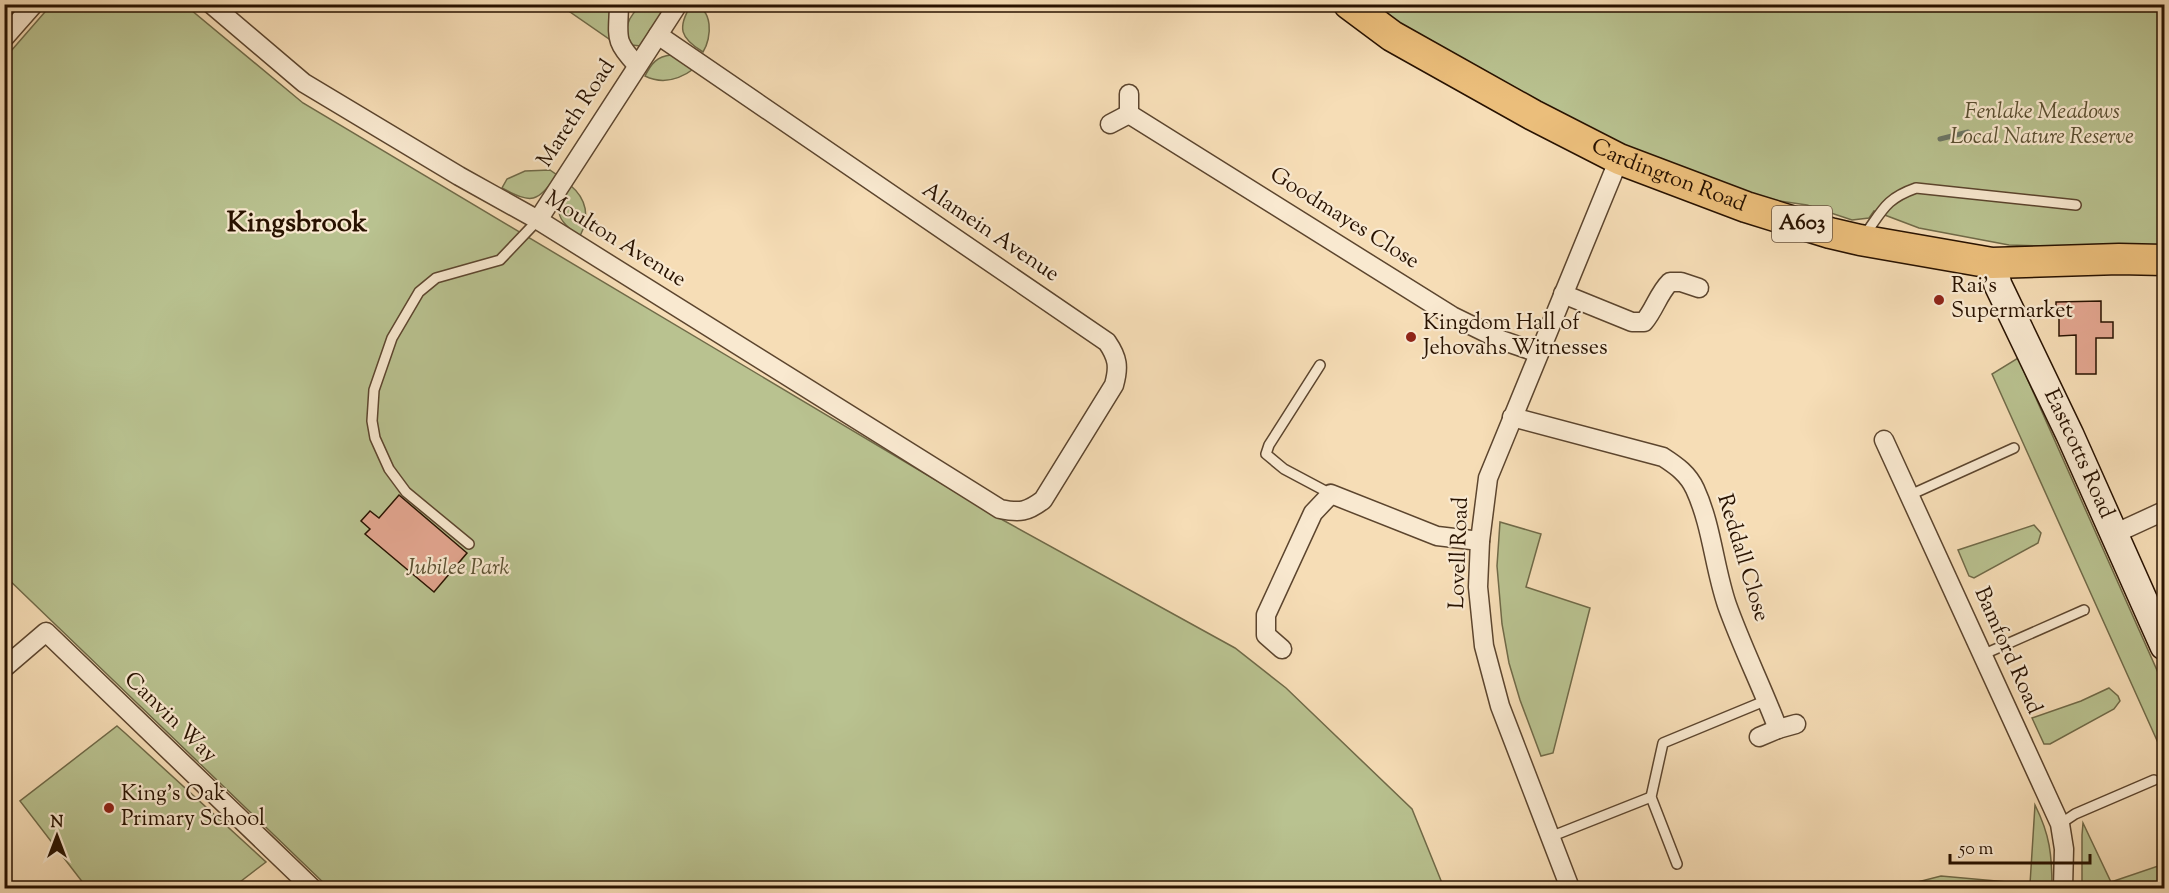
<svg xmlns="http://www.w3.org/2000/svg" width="2169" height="893" font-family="'Sorts Mill Goudy',serif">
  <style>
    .green { fill: #b9c290; stroke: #706a48; stroke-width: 1.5 }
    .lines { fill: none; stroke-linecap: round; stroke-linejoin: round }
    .stream { stroke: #6e7867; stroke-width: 5 }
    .building { fill: #e3a690; stroke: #281200; stroke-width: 1.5 }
    .lane-casing { stroke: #5c452e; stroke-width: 12 }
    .street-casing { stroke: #5c452e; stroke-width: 21 }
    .secondary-casing { stroke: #281200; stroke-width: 30 }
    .primary-casing { stroke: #281200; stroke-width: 33 }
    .lane { stroke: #f9e9d0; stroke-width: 9 }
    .street { stroke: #f9e9d0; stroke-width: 18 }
    .secondary { stroke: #f9e9d0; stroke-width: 27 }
    .primary { stroke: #ebbe7b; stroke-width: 30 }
    .poi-dot { fill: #8f2418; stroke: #f9e9d0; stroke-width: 2 }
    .labels { text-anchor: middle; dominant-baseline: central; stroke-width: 4.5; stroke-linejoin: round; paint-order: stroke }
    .shield { fill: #f9e9d0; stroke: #67523e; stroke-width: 1.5 }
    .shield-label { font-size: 21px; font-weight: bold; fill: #281200 }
    .park-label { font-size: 22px; font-style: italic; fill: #5b5032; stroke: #f9e9d0 }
    .street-label { font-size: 22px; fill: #281200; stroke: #f9e9d0 }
    .poi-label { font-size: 22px; fill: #281200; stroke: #f9e9d0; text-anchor: start }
    .district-label { font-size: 28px; font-weight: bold; fill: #281200; stroke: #f9e9d0 }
  </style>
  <rect width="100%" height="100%" fill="#f6ddb6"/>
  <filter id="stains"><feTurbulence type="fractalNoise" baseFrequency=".00333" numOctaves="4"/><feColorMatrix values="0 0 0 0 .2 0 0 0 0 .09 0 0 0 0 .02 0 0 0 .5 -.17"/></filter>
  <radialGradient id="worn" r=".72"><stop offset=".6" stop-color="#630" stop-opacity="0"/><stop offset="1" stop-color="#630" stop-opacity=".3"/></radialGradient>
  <g class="green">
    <path d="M643,4L664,5L665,9L641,46L631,45C622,29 629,15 643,4Z"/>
    <path d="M51,5H185L303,103L1001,519L1235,648L1286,688L1412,809L1444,888H329L5,576L4,59Z"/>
    <path d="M560,5H604L611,10L612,41Z"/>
    <path d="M691,5C714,7 712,38 703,52C680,38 677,28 691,5Z"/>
    <path d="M1369,5H2164V250L2009,245L1919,228L1874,211L1869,218L1852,220L1807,205L1746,196L1612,142L1500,85Z"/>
    <path d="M671,55L695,68C679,80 663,85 645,76C651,64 657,56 671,55Z"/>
    <path d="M550,170L557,175C537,203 532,204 502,188L507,179L525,171Z"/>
    <path d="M570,185C587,199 590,217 580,236C554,219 554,210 570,185Z"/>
    <path d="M2018,358L2164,686V756L1992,374Z"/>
    <path d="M1500,522L1541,534L1526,587L1590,608L1553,753L1541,756L1520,700L1509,663L1502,624L1497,566Z"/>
    <path d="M2034,525L2041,533L2038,543L1974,578L1969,576L1958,550Z"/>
    <path d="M2109,688L2118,696L2120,701L2114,709L2050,744H2044L2032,718L2081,701Z"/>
    <path d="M117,726L125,733L266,862L232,888H87L20,801Z"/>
    <path d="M2035,805C2050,835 2052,855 2052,888H1894L1941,876L2030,884Z"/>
    <path d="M2083,823L2111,882L2164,864V883L2152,888H2082V835Z"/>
  </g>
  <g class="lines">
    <path class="stream" d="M1940,139L1968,132"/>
  </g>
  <g class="building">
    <path d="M2101,301V322H2113V338H2096V374H2076V335L2059,336V317H2056V302Z"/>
    <path d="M399,495L467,553L434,592L365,534L370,529L361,521L370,511L379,518Z"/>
  </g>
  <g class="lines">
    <defs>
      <g id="lane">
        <path d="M1864,236C1883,210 1885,199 1916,188L2076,205"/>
        <path d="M1320,365L1269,445L1266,454L1284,469L1331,494"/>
        <path d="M1910,495L2014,448"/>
        <path d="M469,544L406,492L389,469L375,438L372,421L374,390L392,338L419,292L436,278L500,260L538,220"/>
        <path d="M1982,655L2084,610"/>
        <path d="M2060,824L2075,814L2154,780"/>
        <path d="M1550,837L1651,797"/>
        <path d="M1677,864L1651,797L1663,743L1767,700"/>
      </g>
      <g id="street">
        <path d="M211,4L304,83L459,176L538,220L1000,509C1020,513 1027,512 1043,500L1114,385C1119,367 1118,358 1107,342L658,35"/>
        <path d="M623,4L619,6C618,38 614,41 637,65"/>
        <path d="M4,38L34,4"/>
        <path d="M1129,94V114L1452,316L1501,340L1539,353"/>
        <path d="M1110,124L1129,114"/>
        <path d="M538,220L678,4"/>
        <path d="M1563,294L1632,322H1644C1655,309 1658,294 1670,282H1681L1699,288"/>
        <path d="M1512,417L1663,457C1677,466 1688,474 1695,489C1712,526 1714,567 1727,605C1742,647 1762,687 1778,729"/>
        <path d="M1884,440L2060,824L2064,849L2063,888"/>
        <path d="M2114,534L2164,511"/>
        <path d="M1282,649L1266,635V615L1313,513L1331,494L1437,536L1480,541"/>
        <path d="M4,668L46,632L312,888"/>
        <path d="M1759,737L1778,729L1796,724"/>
        <path d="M1570,888L1500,706L1484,646L1478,587L1480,541L1488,478L1619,159"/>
      </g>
      <g id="secondary">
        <path id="s1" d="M1992,263L1998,285L2070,435L2164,646"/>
      </g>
      <g id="primary">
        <path id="s2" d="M1349,4L1392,36L1533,115L1619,159L1746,207L1830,233L1860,240L1992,263L2119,259L2164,260"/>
      </g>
    </defs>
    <use href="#lane" class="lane-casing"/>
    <use href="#street" class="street-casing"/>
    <use href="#secondary" class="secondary-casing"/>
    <use href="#primary" class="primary-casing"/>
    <use href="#lane" class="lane"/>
    <use href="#street" class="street"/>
    <use href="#secondary" class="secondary"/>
    <use href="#primary" class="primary"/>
  </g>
  <g class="poi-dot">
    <circle cx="1939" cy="300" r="6"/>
    <circle cx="1411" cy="337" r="6"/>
    <circle cx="109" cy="808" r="6"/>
  </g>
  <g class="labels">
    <rect class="shield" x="1772" y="206" width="60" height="36" rx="4.5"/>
    <g class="shield-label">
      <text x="1802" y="224">A603</text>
    </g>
    <g class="park-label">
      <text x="2042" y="113">Fenlake Meadows<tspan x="2042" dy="25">Local Nature Reserve</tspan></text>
      <text x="458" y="569">Jubilee Park</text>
    </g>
    <g class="street-label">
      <text transform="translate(577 114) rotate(-57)">Mareth Road</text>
      <text stroke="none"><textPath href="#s2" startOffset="364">Cardington Road</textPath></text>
      <text transform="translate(1344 219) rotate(32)">Goodmayes Close</text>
      <text transform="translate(990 233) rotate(34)">Alamein Avenue</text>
      <text transform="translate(615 240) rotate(32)">Moulton Avenue</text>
      <text stroke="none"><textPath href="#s1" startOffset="210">Eastcotts Road</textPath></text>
      <text transform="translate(1460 553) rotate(-88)">Lovell Road</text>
      <text transform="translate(1742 558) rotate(73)">Reddall Close</text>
      <text transform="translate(2007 651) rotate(66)">Bamford Road</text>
      <text transform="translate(170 718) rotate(44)">Canvin Way</text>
    </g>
    <g class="poi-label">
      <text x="1951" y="287">Rai's<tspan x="1951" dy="25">Supermarket</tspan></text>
      <text x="1423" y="324">Kingdom Hall of<tspan x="1423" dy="25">Jehovahs Witnesses</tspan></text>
      <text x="121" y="795">King's Oak<tspan x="121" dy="25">Primary School</tspan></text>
    </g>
    <g class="district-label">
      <text x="297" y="224">Kingsbrook</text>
    </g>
  </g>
  <rect width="2169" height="893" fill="none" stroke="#f6ddb6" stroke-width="24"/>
  <rect x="6" y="6" width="2157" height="881" fill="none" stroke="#281200" stroke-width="3"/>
  <rect x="12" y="12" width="2145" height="869" fill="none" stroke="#281200" stroke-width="1.5"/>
  <g transform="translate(57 836)" stroke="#f9e9d0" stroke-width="4.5" paint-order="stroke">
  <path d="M0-4.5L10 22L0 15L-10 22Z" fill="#281200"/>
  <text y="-9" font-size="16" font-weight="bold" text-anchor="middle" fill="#281200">N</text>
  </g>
  <path d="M1950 854v9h140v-9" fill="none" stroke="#281200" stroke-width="3"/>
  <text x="1959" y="854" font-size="18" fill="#281200" stroke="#f9e9d0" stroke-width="4.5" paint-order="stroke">50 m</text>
  <rect width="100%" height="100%" filter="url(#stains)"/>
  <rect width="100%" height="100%" fill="url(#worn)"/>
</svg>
